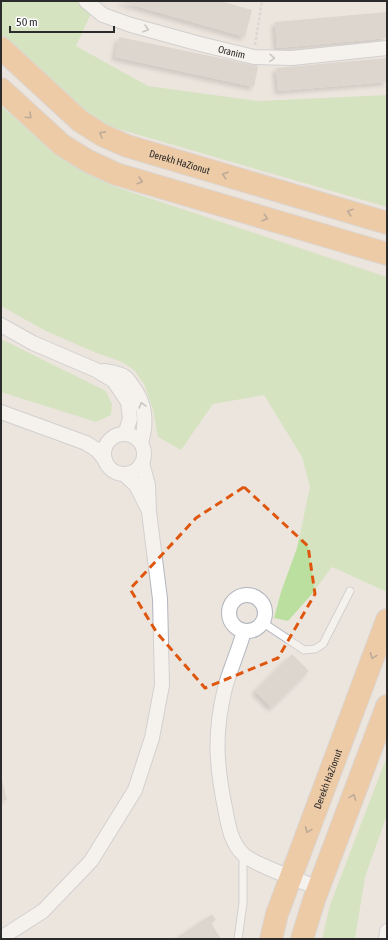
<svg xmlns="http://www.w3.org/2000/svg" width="388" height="940" font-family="'Asap Condensed',sans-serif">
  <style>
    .green { fill: #badf9e }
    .building { fill: #c8c3bc; filter: url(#shadow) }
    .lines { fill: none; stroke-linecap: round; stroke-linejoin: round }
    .service-casing { stroke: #b1b5be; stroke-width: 9 }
    .minor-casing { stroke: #b1b5be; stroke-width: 16 }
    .trunk-casing { stroke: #c4c4c4; stroke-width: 24 }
    .path { stroke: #c4c4c4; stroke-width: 2.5; stroke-dasharray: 3 2; stroke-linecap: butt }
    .service { stroke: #fff; stroke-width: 7 }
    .minor { stroke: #fff; stroke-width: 14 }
    .trunk { stroke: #efaa64; stroke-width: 22 }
    .oneway { stroke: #a0a0a0 }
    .oneway2 { stroke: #836445 }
    .marked { fill: none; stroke: #df570e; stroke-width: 3; stroke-dasharray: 8 5; stroke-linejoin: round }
    .labels { text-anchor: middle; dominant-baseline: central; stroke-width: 3.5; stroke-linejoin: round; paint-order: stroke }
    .street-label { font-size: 10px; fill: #2b2b2b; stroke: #fff }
  </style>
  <defs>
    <filter id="shadow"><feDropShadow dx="-3.5" dy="3.5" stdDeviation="2" flood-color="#0004"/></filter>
  </defs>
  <rect width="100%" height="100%" fill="#ece5de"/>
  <g class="green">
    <path d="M1,1H97L76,46L148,86L258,101L387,95V207L108,126L69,99L1,34Z"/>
    <path d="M1,106L43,142L73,163L116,187L387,277V592L332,567L311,595L288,621L274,618L281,592L297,548L310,487L302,457L264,395L213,404L181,450L158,437L153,410L144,384L134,370L122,362L94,352L44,330L1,306Z"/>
    <path d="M1,339L106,391L112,404L111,415L96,422L1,392Z"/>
    <path d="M387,756V815L365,877L355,939H322L330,905Z"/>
  </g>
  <g class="building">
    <path d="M118,1H220L252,10L245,37Z"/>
    <path d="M387,12V38L277,48L275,22Z"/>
    <path d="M119,37L258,66L254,87L115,57Z"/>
    <path d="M387,58V82L278,91L276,68Z"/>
    <path d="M292,654L309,671L272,708L255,691Z"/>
    <path d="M1,776L7,800L1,801Z"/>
    <path d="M212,914L216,920L211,923L221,939H175Z"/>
  </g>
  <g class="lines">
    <defs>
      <g id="service">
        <path d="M262,622L304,650L315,649L323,644L350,591"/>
        <path d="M238,939L243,903V855"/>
      </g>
      <g id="minor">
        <path id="s1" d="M86,1L103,15L131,25L200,44L254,57L292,58L387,48"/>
        <path d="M1,325L33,343L96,370L114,381L128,402L130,419L125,434"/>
        <path d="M104,371C110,372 120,373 125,377C128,379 131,384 133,387C146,404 147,423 141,443"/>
        <path d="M1,412L86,443L97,450L105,460"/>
        <circle cx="124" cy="454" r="20"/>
        <path d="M124,474L136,485L147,507"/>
        <circle cx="247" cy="613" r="18"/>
        <path d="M244,631C239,650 230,669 225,688C214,733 216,764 225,808C228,824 231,844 244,855C251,861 260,864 268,868C285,875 302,882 319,888"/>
        <path d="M1,938L43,911L91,861L135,790L152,738L162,685L160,599L149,512L148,485L142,463"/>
        <path d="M386,939L387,931"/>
      </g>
      <g id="trunk">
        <path id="s2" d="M1,48L80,121L102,135L127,146L387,223"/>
        <path d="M1,89L62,145L88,161L116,174L387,254"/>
        <path id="s3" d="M271,939L277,914L286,890L387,620"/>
        <path d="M302,939L314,900L387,706"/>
      </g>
    </defs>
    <use href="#service" class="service-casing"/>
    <use href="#minor" class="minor-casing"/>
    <use href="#trunk" class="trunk-casing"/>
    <path class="path" d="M255,45L262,1"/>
    <use href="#service" class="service"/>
    <use href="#minor" class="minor"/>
    <use href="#trunk" class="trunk"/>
  </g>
  <defs><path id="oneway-chevron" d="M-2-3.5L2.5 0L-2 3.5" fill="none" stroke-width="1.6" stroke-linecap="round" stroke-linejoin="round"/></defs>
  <g class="oneway">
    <use href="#oneway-chevron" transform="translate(146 29) rotate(16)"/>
    <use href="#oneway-chevron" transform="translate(272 58) rotate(2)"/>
    <use href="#oneway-chevron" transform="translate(142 405) rotate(-105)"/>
  </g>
  <g class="oneway2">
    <use href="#oneway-chevron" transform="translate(29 116) rotate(43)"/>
    <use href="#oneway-chevron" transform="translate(102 134) rotate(-151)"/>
    <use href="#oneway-chevron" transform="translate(225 175) rotate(-163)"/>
    <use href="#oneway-chevron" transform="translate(140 181) rotate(16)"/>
    <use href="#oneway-chevron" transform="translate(350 212) rotate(-163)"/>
    <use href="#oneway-chevron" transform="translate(265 218) rotate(17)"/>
    <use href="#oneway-chevron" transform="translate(373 656) rotate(111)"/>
    <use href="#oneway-chevron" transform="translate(353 797) rotate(-69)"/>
    <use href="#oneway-chevron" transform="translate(308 830) rotate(111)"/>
  </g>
  <path d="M0 0H388V940H0ZM244,487L308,546L315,594L278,658L205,688L157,633L130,589L196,518Z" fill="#ece5de" fill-opacity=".55" fill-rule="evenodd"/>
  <path class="marked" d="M244,487L308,546L315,594L278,658L205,688L157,633L130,589L196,518Z"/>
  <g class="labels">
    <g class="street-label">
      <text stroke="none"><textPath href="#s1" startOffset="156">Oranim</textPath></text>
      <text stroke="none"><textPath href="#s2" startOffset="216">Derekh HaZionut</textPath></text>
      <text stroke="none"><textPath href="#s3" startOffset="170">Derekh HaZionut</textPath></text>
    </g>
  </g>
  <rect width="388" height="940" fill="none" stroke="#2b2b2b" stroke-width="4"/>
  <path d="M10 26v6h104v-6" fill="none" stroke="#2b2b2b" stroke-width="2"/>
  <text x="16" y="26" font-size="12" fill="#2b2b2b" stroke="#ffffff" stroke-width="3" paint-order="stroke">50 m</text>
</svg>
